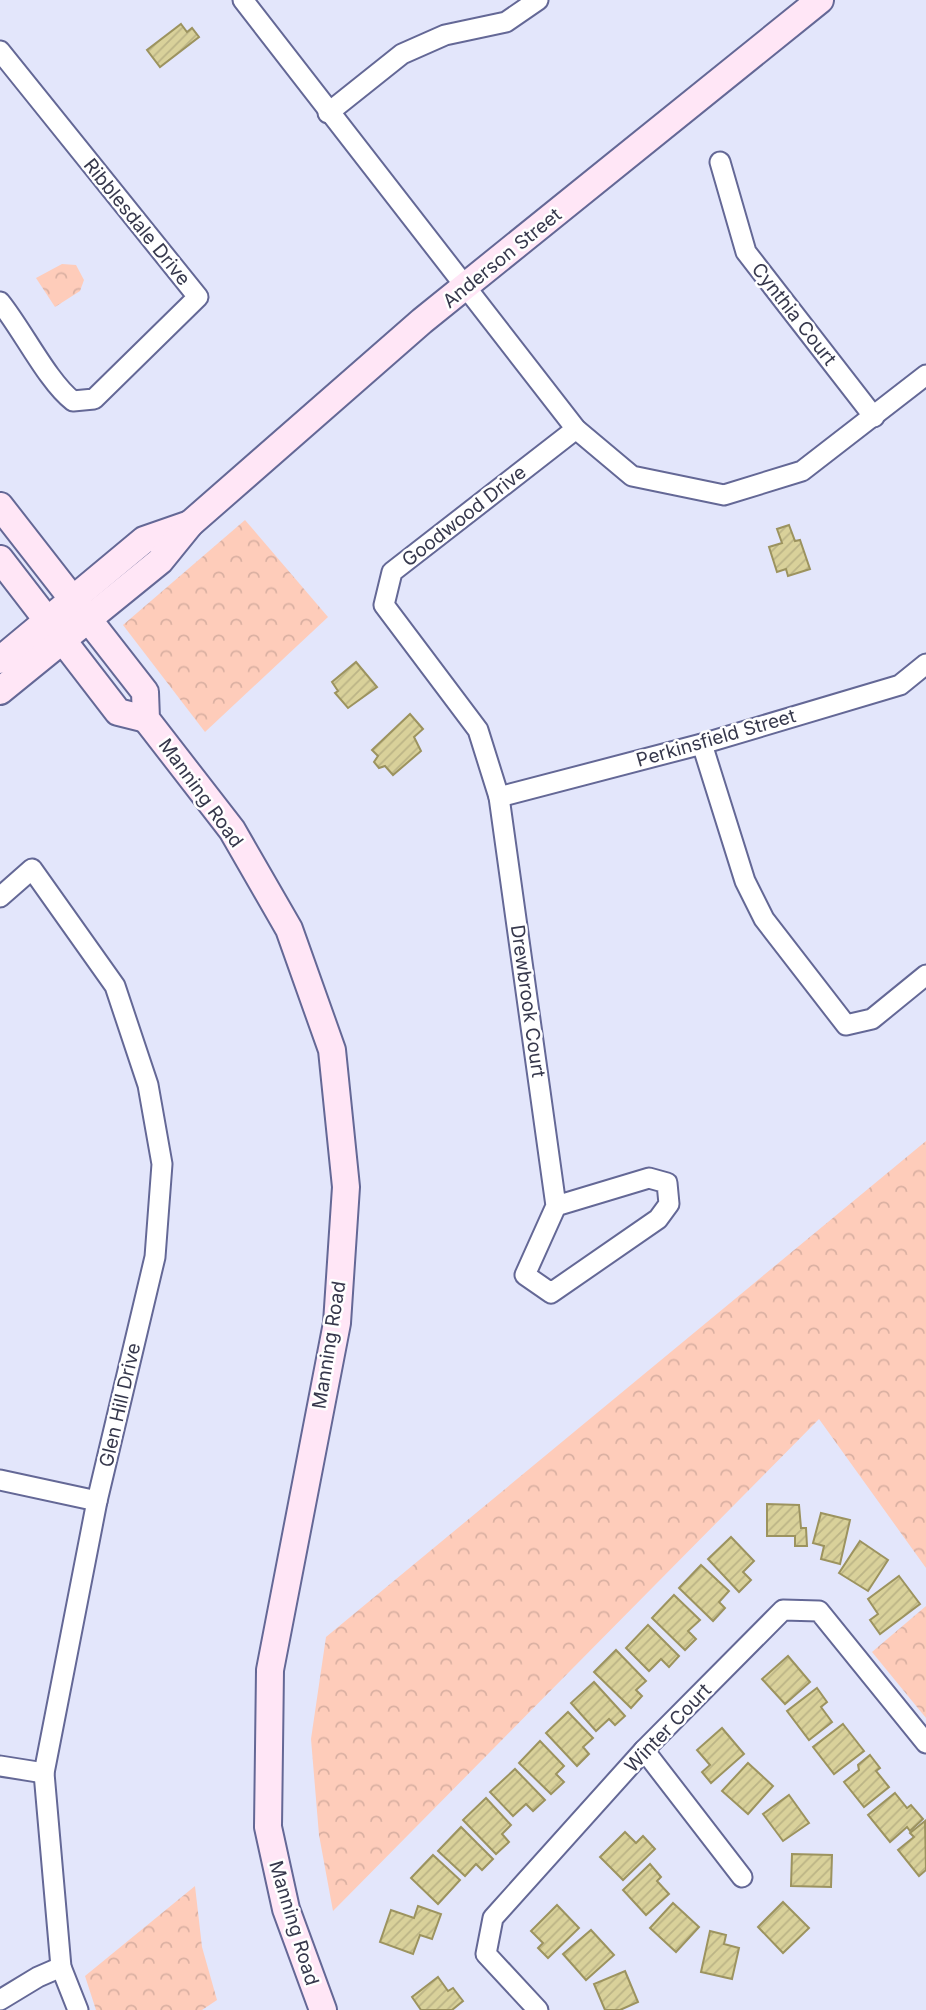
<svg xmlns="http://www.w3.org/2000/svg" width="926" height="2010" font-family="Inter,sans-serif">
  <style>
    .forest { fill: url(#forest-crowns) }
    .building { fill: url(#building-hatch); stroke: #9c935f; stroke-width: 2 }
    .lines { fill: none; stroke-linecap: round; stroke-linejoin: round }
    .street-casing { stroke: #646896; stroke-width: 23 }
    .secondary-casing { stroke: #646896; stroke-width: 30 }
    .street { stroke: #fff; stroke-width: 19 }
    .secondary { stroke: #ffe6f6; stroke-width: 26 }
    .labels { text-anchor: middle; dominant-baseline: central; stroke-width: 5; stroke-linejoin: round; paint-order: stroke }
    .street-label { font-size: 19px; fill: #36384c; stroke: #fff }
  </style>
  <defs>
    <pattern id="forest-crowns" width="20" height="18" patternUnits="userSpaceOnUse" patternTransform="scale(1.75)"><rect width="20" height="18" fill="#feccba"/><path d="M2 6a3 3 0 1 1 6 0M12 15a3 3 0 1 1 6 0" fill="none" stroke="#dab0a2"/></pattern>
    <pattern id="building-hatch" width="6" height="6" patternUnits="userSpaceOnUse" patternTransform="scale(1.75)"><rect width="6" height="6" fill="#d9d19a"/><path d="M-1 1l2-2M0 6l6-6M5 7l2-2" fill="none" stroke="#bbb486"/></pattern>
  </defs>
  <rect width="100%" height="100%" fill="#e3e6fb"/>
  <g class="forest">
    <path d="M62,264L76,265L84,280L80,291L55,307L36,278Z"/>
    <path d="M245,520L328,617L205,732L123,625Z"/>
    <path d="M926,1141V1568L819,1419L333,1911L319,1835L311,1739L326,1637Z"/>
    <path d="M926,1606V1718L872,1652Z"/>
    <path d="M195,1886L202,1947L217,2000L202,2010H96L85,1976Z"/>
  </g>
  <g class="building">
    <path d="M181,24L187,32L192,28L199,37L160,67L147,50Z"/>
    <path d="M789,525L795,541L800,540L810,569L788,576L786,569L777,572L769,547L782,543L777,529Z"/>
    <path d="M356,662L377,687L348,708L335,693L338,691L332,682Z"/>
    <path d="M410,714L423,729L414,737L421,751L393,775L385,766L379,768L374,762L378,756L372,750Z"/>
    <path d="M767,1504L799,1505L801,1528H806L807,1546H795V1536H767Z"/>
    <path d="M821,1513L850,1520L840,1564L821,1559L824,1546L813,1543Z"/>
    <path d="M731,1537L754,1561L743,1572L751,1580L739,1592L708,1559Z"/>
    <path d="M860,1541L888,1560L868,1591L839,1573Z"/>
    <path d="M701,1565L729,1591L719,1602L725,1608L713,1621L679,1588Z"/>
    <path d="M899,1576L920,1604L880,1634L870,1620L878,1614L868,1599Z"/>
    <path d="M674,1595L700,1620L688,1631L696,1639L685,1650L652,1618Z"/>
    <path d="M648,1625L679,1656L669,1667L661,1659L649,1671L626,1648Z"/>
    <path d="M616,1650L646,1681L636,1690L642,1696L631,1708L594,1672Z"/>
    <path d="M788,1656L810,1682L785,1704L762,1679Z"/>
    <path d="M594,1682L625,1716L615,1725L609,1719L596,1731L571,1703Z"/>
    <path d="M817,1688L827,1702L821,1707L832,1722L809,1740L787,1711Z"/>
    <path d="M568,1712L593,1738L583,1747L589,1754L577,1766L546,1733Z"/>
    <path d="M843,1724L864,1751L834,1774L813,1747Z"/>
    <path d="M722,1728L744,1754L711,1783L702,1772L710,1765L697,1750Z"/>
    <path d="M540,1741L564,1766L556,1774L564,1782L551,1794L519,1763Z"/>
    <path d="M870,1755L880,1768L876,1771L889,1787L864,1807L844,1782L859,1770L858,1765Z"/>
    <path d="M748,1763L773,1786L748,1814L722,1791Z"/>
    <path d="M515,1769L545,1800L533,1811L526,1804L513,1816L490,1792Z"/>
    <path d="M895,1793L907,1808L911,1805L923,1819L910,1831L907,1827L890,1842L868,1815Z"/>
    <path d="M789,1795L809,1823L783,1841L763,1814Z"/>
    <path d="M486,1798L511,1825L502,1834L509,1842L496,1854L463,1820Z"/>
    <path d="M925,1821L926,1870L919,1876L898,1850L914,1837L910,1833Z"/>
    <path d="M461,1827L493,1859L482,1870L476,1864L465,1876L438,1851Z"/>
    <path d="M625,1832L636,1843L643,1836L655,1849L623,1880L600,1857Z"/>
    <path d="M792,1854L832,1855L831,1887L791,1886Z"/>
    <path d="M433,1855L460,1880L438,1904L411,1878Z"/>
    <path d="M650,1864L661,1877L657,1881L669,1894L646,1915L623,1890Z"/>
    <path d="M783,1902L809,1928L783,1953L758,1927Z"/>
    <path d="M673,1903L699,1927L676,1952L650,1928Z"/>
    <path d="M557,1905L579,1928L548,1958L538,1948L543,1943L531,1931Z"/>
    <path d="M418,1906L441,1914L432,1939L420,1935L413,1954L380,1942L391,1910L414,1918Z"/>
    <path d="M591,1930L614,1955L586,1980L563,1954Z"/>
    <path d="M710,1931L726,1935L724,1944L739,1948L732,1979L701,1972Z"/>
    <path d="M625,1971L638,2002L620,2010H605L594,1984Z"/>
    <path d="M438,1977L448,1991L453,1988L463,2001L452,2010H421L412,1997Z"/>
  </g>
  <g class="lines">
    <defs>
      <g id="street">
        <path d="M243,0L576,429L632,476L724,495L802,471L926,375"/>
        <path d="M0,51L198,297L94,399L73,401C48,382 22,329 0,302"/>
        <path d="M328,113L402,54L445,35L506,22L538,0"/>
        <path d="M720,162L746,252L874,417"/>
        <path d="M702,744L745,881L764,919L846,1025L872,1019L926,975"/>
        <path d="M499,797L702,744L900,685L926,664"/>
        <path d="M0,897L32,869L115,986L148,1085L162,1164L155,1257L97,1501L44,1773L61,1967L78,2010"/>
        <path d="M556,1206L649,1178L667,1183L669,1204L658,1219L551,1293L525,1275L556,1206L499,797L478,730L384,605L392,572L576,429"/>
        <path d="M0,1480L97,1501"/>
        <path d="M644,1750L742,1877"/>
        <path d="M0,1766L44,1773"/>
        <path d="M0,2000L38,1977L61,1967"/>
        <path d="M538,2010L486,1954L493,1918L644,1750L783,1610L819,1611L926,1743"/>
      </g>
      <g id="secondary">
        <path d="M0,506L145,692L146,719L232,830L289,929L332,1050L346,1187L337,1323L270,1670L268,1827L286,1909L323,2010"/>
        <path d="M0,559L118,712L146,719"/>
        <path d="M0,660L144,540L190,524"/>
        <path d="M0,691L160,561L190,524L422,321L820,0"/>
      </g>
    </defs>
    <use href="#street" class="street-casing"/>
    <use href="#secondary" class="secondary-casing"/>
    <use href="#street" class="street"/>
    <use href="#secondary" class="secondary"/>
  </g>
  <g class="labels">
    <g class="street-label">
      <text transform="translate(137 222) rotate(51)">Ribblesdale Drive</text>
      <text transform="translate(502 258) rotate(-39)">Anderson Street</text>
      <text transform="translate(794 314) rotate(52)">Cynthia Court</text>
      <text transform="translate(464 516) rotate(-38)">Goodwood Drive</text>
      <text transform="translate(716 738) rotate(-16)">Perkinsfield Street</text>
      <text transform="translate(201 793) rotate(54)">Manning Road</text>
      <text transform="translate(528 1001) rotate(82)">Drewbrook Court</text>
      <text transform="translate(329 1345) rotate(-81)">Manning Road</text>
      <text transform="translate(120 1405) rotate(-77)">Glen Hill Drive</text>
      <text transform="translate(668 1728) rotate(-46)">Winter Court</text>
      <text transform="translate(294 1923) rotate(73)">Manning Road</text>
    </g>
  </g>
</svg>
